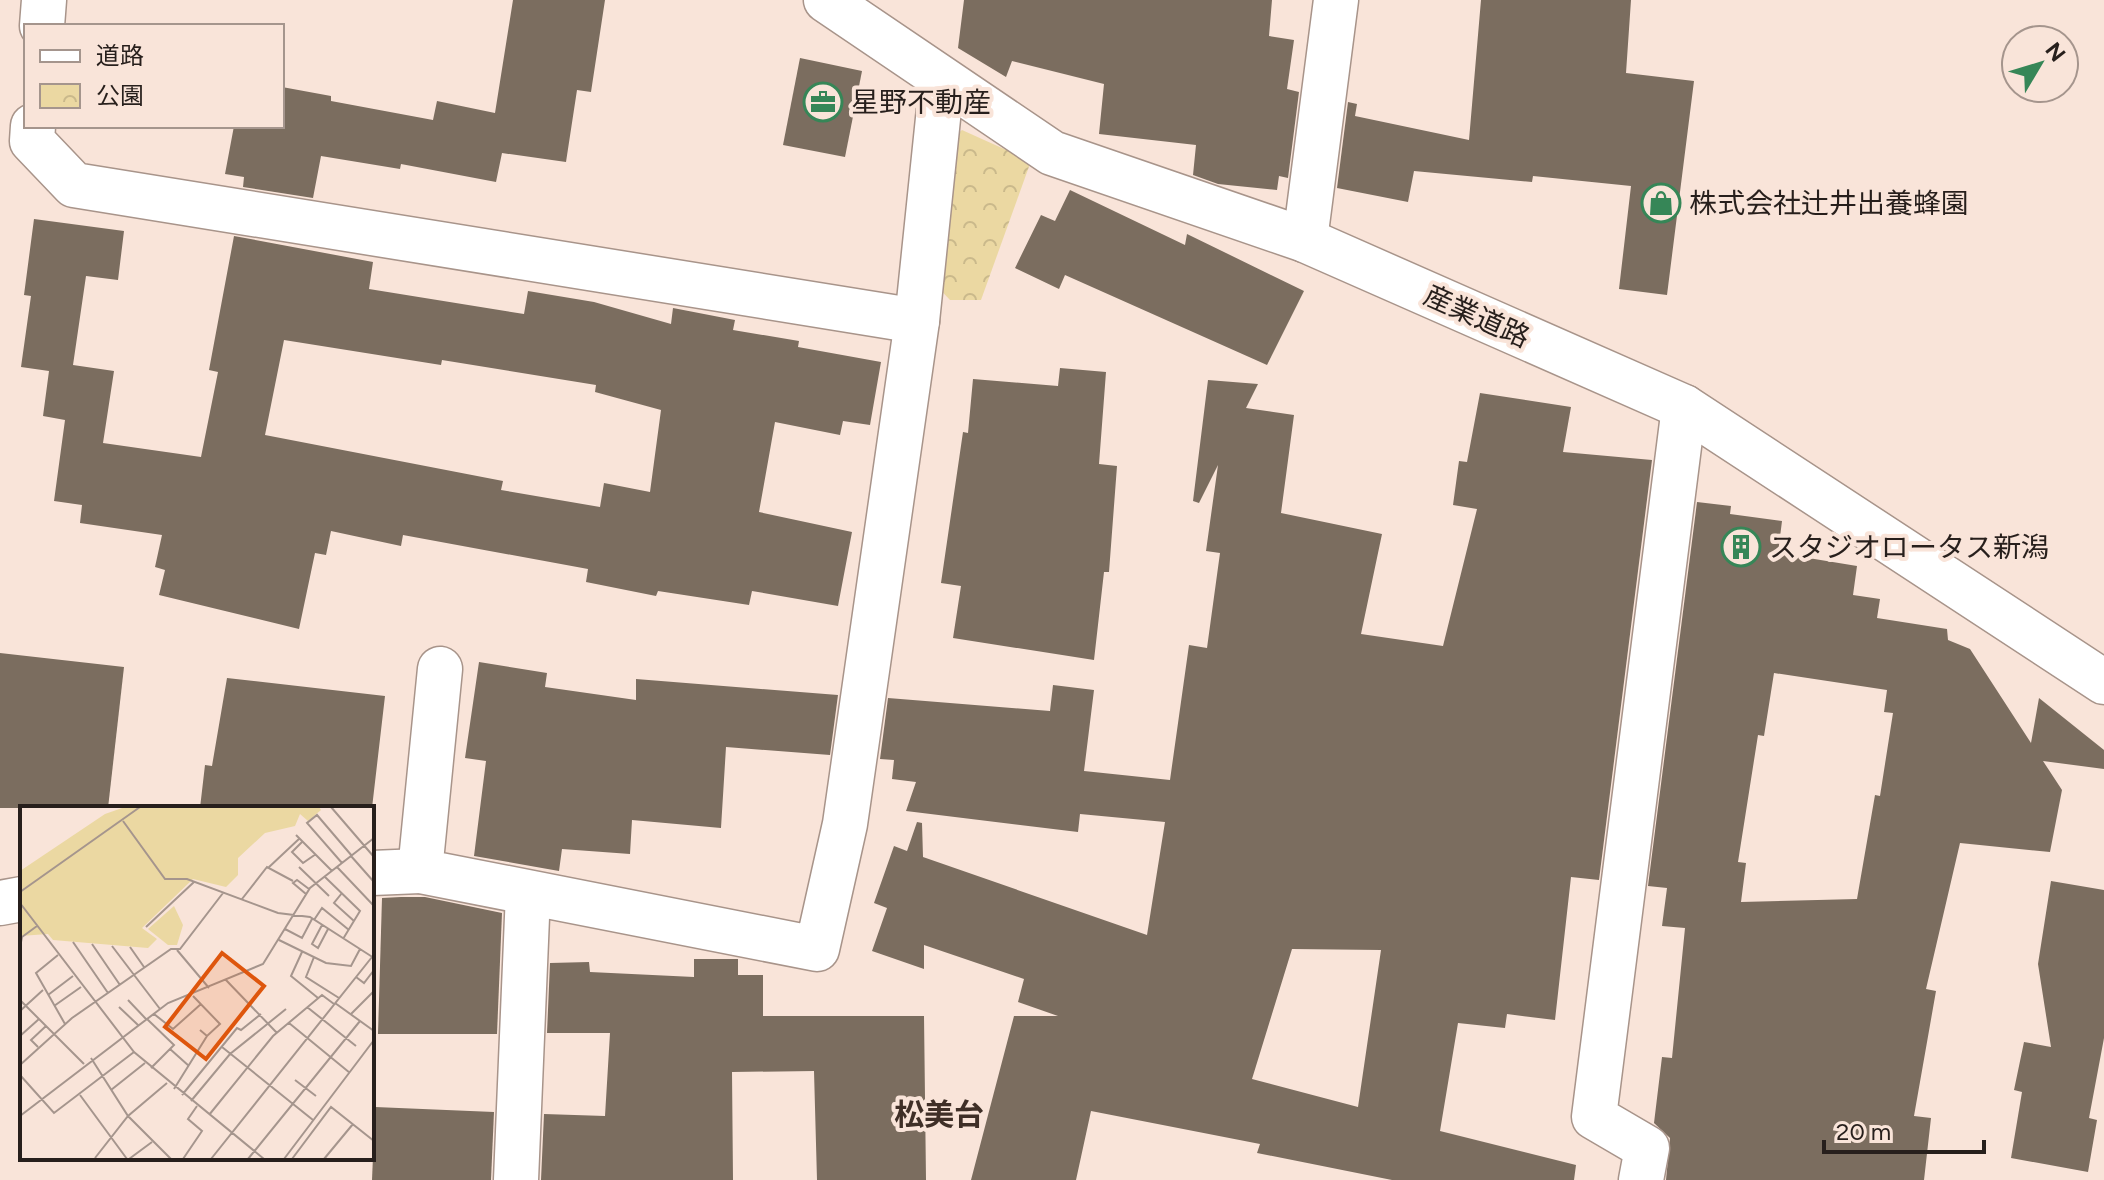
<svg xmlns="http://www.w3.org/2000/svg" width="2104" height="1180" font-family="Figtree,'Noto Sans JP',sans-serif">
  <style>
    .park { fill: url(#park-crowns) }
    .building { fill: #7b6d5f; fill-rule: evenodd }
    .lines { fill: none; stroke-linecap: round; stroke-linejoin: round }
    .street-casing { stroke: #a8948a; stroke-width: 47 }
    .secondary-casing { stroke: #a8948a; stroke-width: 47 }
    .street { stroke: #fff; stroke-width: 44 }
    .secondary { stroke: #fff; stroke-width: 44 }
    .labels { text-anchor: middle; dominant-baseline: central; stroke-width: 8; stroke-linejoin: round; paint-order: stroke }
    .poi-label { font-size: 28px; fill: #271f1c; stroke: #f9e4d9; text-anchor: start }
    .street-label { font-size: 28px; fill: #271f1c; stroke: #f9e4d9 }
    .neighbourhood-label { font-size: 30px; font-weight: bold; fill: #3f2f27; stroke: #f9e4d9 }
    .inset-road { fill: none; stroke: #a5958d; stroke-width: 2 }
    .view { fill: #de560d; fill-opacity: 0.15; stroke: #de560d; stroke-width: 4 }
    .inset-edge { fill: none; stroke: #271f1c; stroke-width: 4 }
  </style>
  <defs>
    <pattern id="park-crowns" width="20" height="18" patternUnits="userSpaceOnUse" patternTransform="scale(2)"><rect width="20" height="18" fill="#ebd8a2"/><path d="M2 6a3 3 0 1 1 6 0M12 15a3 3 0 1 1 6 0" fill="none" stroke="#cab98b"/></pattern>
  </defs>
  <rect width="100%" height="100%" fill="#f9e4d9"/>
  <path class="park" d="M962,130L1031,161L981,300H950L932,281L948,142Z"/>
  <g class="building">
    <path d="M513,0H605L591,92L577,90L566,162L502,153L496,182L401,164L400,169L321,156L313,198L243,187L244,177L225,174L234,126H282V87L331,96V101L433,120L437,101L495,113Z"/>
    <path d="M964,0H1272L1269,36L1294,40L1287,89L1299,92L1288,178L1279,176L1277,190L1218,184L1193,175L1196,145L1099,134L1104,84L1012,61L1006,77L958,48Z"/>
    <path d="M1481,0H1631L1626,73L1694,81L1667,295L1619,289L1631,186L1533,176L1532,182L1414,171L1408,202L1337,188L1348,102L1357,104L1355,116L1469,140Z"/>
    <path d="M800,58L862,71L845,157L783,145Z"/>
    <path d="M1070,190L1185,245L1187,234L1304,291L1267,365L1065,275L1059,289L1015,268L1041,215L1055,221Z"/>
    <path d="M34,219L124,231L118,280L86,276L73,365L114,371L103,443L201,457L218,372L209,370L234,236L373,262L369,289L524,314L528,291L594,302L671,324L673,308L735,320L733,330L799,341L798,347L881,362L870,425L843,421L840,435L775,422L759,512L852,532L838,606L752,591L749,605L658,591L656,596L586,582L588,569L403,535L401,546L331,531L326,555L315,553L299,629L159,595L165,570L155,567L162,535L80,523L82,505L54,501L65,420L43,416L49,371L21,367L31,296L24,295ZM284,340L441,365L442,360L596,385L595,392L661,410L650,492L604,483L600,507L501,490L503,481L265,435Z"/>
    <path d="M1060,368L1106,372L1099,464L1117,466L1109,572H1104L1094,660L953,638L961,586L941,583L963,432L968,433L973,379L1058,386Z"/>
    <path d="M1208,380L1258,384L1246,408L1294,415L1281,513L1382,534L1361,634L1443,646L1477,509L1453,505L1459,461L1467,462L1480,393L1571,407L1563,452L1652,460L1599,880L1571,877L1555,1020L1507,1014L1505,1028L1458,1023L1440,1131L1576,1165L1574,1180H1392L1257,1153L1260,1144L1091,1111L1076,1180H971L1014,1016H1058L1018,1002L1024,979L924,945V969L872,951L887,908L874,903L894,846L907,851L917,822L922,823L923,857L1147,935L1165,822L1080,814L1078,832L906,811L916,782L892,779L894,760L880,759L888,698L1050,711L1053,685L1094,690L1084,771L1170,780L1189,645L1207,648L1220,553L1206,551L1218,465L1199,503L1193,501ZM1292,949L1381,950L1358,1107L1252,1079Z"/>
    <path d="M1697,502L1731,506L1730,514L1782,521L1778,553L1857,566L1853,595L1880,599L1877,618L1947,629L1948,640L1970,649L2031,743L2039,698L2104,750V769L2043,761L2062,790L2050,852L1960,843L1926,989L1936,991L1914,1116L1931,1118L1924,1180H1666L1670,1138L1654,1123L1662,1057L1672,1058L1685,928L1662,926L1667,888L1648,886ZM1774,673L1887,690L1884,712L1893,713L1880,796L1875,795L1857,899L1741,902L1746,863L1738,862L1758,735L1764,736Z"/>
    <path d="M0,653L124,667L108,808H0Z"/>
    <path d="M479,662L547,673L545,687L636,700V679L838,695L830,755L726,747L721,828L632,820L630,854L562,849L559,871L474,856L486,761L465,758Z"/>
    <path d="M227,678L385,696L372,808H200L205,765L212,766Z"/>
    <path d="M2051,881L2104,890V1038L2089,1118L2097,1120L2088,1172L2011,1158L2022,1092L2014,1090L2024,1042L2051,1047L2038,964Z"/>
    <path d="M401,897H425L502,913L497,1034H378L382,898Z"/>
    <path d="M694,959H738V975H763V1016H924L926,1180H817L814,1071L732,1072L733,1180H541L544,1114L605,1116L610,1033H547L550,963L589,962L590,972L694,977Z"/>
    <path d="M375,1107L494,1112L491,1180H372Z"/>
  </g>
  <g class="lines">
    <defs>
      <g id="street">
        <path d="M42,26L44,0"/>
        <path d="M33,126L32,141L74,185L917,321"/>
        <path d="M1305,240L1336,0"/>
        <path d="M440,669L420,871L817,949L845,824L917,321L942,80"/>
        <path d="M372,873L420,871"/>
        <path d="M0,903L22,899"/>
        <path d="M516,1180L528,893"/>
        <path d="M1641,1180L1647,1148L1594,1117L1684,407"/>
      </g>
      <path id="secondary" d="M826,0L1052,153L1305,240L1684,407L2104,682"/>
    </defs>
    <use href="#street" class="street-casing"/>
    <use href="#secondary" class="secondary-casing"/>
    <use href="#street" class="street"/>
    <use href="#secondary" class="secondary"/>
  </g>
  <defs>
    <symbol id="office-ring" viewBox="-11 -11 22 22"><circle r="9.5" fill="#f9e4d9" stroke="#368657" stroke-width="1.5"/><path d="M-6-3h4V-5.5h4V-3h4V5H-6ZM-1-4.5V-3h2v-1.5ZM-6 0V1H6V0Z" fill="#368657"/></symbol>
    <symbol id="shop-ring" viewBox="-11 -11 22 22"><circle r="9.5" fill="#f9e4d9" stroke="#368657" stroke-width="1.5"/><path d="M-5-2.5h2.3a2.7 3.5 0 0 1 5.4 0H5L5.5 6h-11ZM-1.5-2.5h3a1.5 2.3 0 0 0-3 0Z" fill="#368657"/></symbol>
    <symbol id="building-ring" viewBox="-11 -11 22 22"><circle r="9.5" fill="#f9e4d9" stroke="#368657" stroke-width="1.5"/><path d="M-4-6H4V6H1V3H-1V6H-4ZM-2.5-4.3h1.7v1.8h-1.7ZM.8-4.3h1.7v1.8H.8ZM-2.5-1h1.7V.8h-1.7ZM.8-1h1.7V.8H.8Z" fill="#368657"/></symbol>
  </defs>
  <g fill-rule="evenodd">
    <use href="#office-ring" x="801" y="80" width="44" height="44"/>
    <use href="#shop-ring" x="1639" y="181" width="44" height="44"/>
    <use href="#building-ring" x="1719" y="525" width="44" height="44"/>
  </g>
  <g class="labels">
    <g class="poi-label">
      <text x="851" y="102">星野不動産</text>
      <text x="1689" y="203">株式会社辻井出養蜂園</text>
      <text x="1769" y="547">スタジオロータス新潟</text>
    </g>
    <g class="street-label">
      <text transform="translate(1477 316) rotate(24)">産業道路</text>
    </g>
    <g class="neighbourhood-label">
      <text x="939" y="1114">松美台</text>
    </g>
  </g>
  <g transform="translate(20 806)">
    <rect width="354" height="354" fill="#f9e4d9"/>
    <path d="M154,100L163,119L157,139H148L128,123Z" fill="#ebd8a2"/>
    <path d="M105,1H299L301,4L288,15L280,8L275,20L245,27L218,52V69L206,81L173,73L122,122L137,133L128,142L33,134L28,128L0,130V65L85,8Z" fill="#ebd8a2"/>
    <path class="inset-road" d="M311,1L354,51M103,15L145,73H167L258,107L290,111L354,152M276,29L312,65M283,35L272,46L283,57L296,48M331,50L354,76M322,57L287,17L297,9L332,50M279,61L309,90M317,61L354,100M248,62L280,32M305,71L340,105L323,133M0,86L120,1M322,87L314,97L334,115M286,88L273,77L277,74L289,83M222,93L247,61L273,75M0,97L114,246L244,353M294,114L302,102L329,124M302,119L292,138L298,142L308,123M126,121L174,76M265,123L282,132L292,113M259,134L306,157L331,160L340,143M53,136L88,187M72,138L100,179M92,140L140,203M0,141L2,131L17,120M110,141L124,161M157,144L189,182M282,146L271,170L298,192M38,149L16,167L45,218M294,151L286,171L319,192M336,171L344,177L354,164M205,173L257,227M28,189L53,170M173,190L200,218L187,230L180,224M0,194L64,258M108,194L126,213M315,197L354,225M34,200L61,181M99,201L118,219M287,201L336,240M0,205L23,184M134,208L153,223L181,198M331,208L354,185M127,213L154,239L131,262M269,217L330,267M0,230L19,213M18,241L11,234L26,220M202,241L293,314M150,243L169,260M71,252L108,310L151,353M0,259L52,212L151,143H160L203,87M0,269L34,307L114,246M275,274L296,290M154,283L187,230M91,284L125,257M60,289L107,353M162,289L217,222L221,224L241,208M171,295L210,248L266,203M189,309L253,230L302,189L314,198M0,310L148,197L243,158L290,82L354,32M75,352L108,310L147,277M109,353L132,336M163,353L182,325L168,313L177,300M191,353L352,151M228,353L340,215M264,353L354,234M272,353L311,301L354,335M304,353L333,318"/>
    <path class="view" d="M202,147L244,180L186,253L145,221Z"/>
    <rect width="354" height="354" class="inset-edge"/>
  </g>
  <rect x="24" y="24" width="260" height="104" fill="#f9e4d9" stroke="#a5958d" stroke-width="2"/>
  <rect x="40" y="50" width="40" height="12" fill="#ffffff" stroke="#a5958d" stroke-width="2"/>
  <text x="96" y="64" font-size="24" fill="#271f1c">道路</text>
  <rect x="40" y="84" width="40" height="24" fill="url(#park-crowns)" stroke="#a5958d" stroke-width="2"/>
  <text x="96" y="104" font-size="24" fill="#271f1c">公園</text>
  <g transform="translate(2040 64) rotate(52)"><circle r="38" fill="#f9e4d9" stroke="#a5958d" stroke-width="2"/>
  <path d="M0-6L14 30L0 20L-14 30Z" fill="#368657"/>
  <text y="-12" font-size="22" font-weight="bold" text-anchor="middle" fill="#271f1c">N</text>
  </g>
  <path d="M1824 1140v12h160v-12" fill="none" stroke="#271f1c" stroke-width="4"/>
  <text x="1836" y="1140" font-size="24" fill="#271f1c" stroke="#f9e4d9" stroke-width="6" paint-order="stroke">20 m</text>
</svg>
